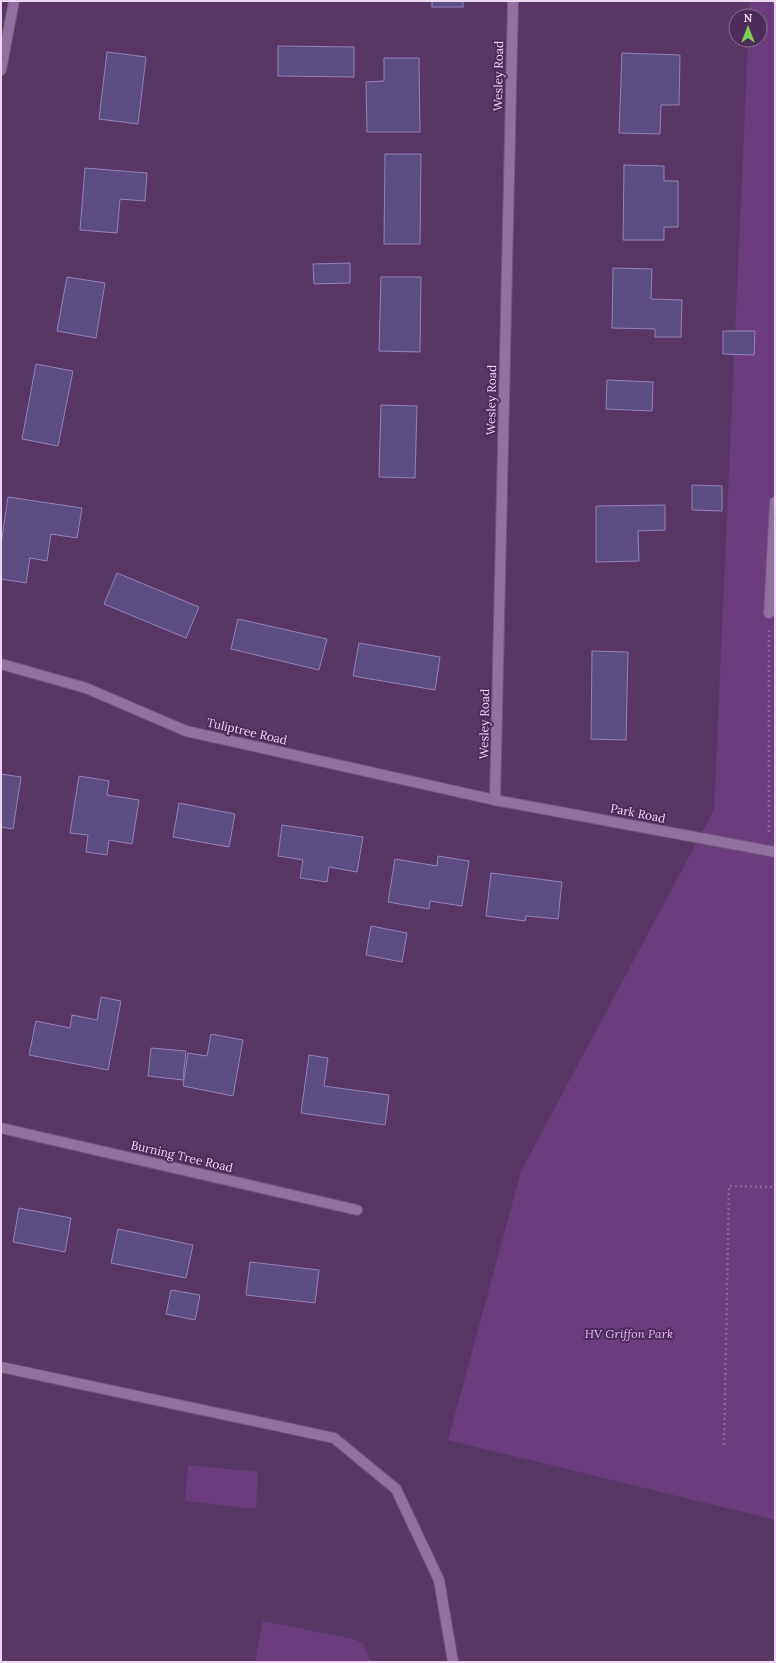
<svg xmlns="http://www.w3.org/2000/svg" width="776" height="1663" font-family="Lora,serif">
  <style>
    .green { fill: #6c3c7e }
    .building { fill: #5b4c81; stroke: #9282bd }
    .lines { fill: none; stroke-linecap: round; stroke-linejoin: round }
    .minor-casing { stroke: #72547c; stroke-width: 12 }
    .path { stroke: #856791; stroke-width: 2.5; stroke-dasharray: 2 3; stroke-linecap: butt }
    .minor { stroke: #946fa2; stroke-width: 10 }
    .labels { text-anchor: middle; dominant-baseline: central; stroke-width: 4; stroke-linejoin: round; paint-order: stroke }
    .street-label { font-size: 12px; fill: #ecd8f4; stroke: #4d2b5a }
    .park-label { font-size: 12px; font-style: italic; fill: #e7b3fb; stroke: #4d2b5a }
  </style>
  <rect width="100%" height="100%" fill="#583665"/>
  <g class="green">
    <path d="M750,1H775V1520L448,1440L521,1171L714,810L748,40H760V16H749Z"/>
    <path d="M188,1465L258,1472L256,1509L185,1501Z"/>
    <path d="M263,1621L353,1639L363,1643L371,1662H255Z"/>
  </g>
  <g class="building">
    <rect x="432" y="1" width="31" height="6"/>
    <path d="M278,46L354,47V77L278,76Z"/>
    <path d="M107,52L146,57L138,124L99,119Z"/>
    <path d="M622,53L680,55L679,105H661L660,134L619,133Z"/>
    <path d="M384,58H419L420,132H367L366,82L384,81Z"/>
    <path d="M385,154H421L420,244H384Z"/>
    <path d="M624,165L664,166V181H678V227H664V240H623Z"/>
    <path d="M85,168L147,173L145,201L120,199L117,233L80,230Z"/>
    <path d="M350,263V283L314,284L313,264Z"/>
    <path d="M613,268L652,269L651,299L682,300L681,337H655V329L612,328Z"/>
    <path d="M67,277L105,283L96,338L57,331Z"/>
    <path d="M381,277H421L420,352L379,351Z"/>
    <path d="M723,331H755L754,355L723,354Z"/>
    <path d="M36,364L73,371L58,446L22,439Z"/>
    <path d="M607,380L653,382L652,411L606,409Z"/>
    <path d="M381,405L417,406L415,478L379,477Z"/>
    <path d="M692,485L722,486V511L692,510Z"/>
    <path d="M8,497L82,508L77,538L51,534L47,561L30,558L26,583L1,579V544Z"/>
    <path d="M665,505V530L638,531L639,561L596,562V506Z"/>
    <path d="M117,573L199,607L186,638L104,604Z"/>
    <path d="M238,619L327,639L319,670L231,649Z"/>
    <path d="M359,643L440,657L435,690L353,676Z"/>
    <path d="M592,651L628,652L626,740L591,739Z"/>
    <path d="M1,774L21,777L13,829L1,827Z"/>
    <path d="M79,776L109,781L107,795L139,800L132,844L109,840L107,855L86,852L88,835L70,833Z"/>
    <path d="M179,803L235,814L229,847L173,837Z"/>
    <path d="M282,825L363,837L357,872L329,867L327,882L300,878L303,860L278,856Z"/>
    <path d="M438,856L469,861L462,906L430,901L429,909L388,902L395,859L437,866Z"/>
    <path d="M491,873L562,882L558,919L526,916L525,921L486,916Z"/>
    <path d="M371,926L407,933L402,962L366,955Z"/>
    <path d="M101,997L121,1001L108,1070L29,1055L36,1021L70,1028L72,1015L97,1020Z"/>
    <path d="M211,1034L243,1040L233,1096L183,1086L188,1053L207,1056Z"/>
    <path d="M151,1048L186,1051L183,1080L148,1076Z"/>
    <path d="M309,1055L328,1058L324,1086L389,1095L385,1125L301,1113Z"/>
    <path d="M19,1208L71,1218L65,1252L13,1242Z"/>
    <path d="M118,1229L193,1245L186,1278L111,1263Z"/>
    <path d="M250,1262L319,1270L315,1303L246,1295Z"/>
    <path d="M171,1290L200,1295L195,1320L166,1314Z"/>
  </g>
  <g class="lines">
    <defs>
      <g id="minor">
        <path d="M1,70L14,1"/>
        <path d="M769,613L775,502"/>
        <path d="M1,664L86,688L186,731L495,800L775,852"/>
        <path d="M495,800L513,1"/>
        <path d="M1,1128L357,1210"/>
        <path d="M1,1367L334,1438L396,1489L439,1580L453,1662"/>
      </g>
    </defs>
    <use href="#minor" class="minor-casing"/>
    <g class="path">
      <path d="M769,630V833"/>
      <path d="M724,1445L729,1186L775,1187"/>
    </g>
    <use href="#minor" class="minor"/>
  </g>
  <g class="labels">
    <g class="street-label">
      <text transform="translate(498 76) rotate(-89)">Wesley Road</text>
      <text transform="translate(491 400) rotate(-89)">Wesley Road</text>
      <text transform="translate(484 724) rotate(-89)">Wesley Road</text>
      <text transform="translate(247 731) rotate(13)">Tuliptree Road</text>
      <text transform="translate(638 813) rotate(11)">Park Road</text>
      <text transform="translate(182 1156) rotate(13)">Burning Tree Road</text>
    </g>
    <g class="park-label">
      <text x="629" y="1333">HV Griffon Park</text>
    </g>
  </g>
  <rect width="776" height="1663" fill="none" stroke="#ecd8f4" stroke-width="4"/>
  <g transform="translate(748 28)"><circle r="19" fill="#4d2b5a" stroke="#8d7098"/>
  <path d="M0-3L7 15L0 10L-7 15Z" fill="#7ed053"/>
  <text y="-6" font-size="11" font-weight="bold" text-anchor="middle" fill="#ecd8f4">N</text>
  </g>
</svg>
